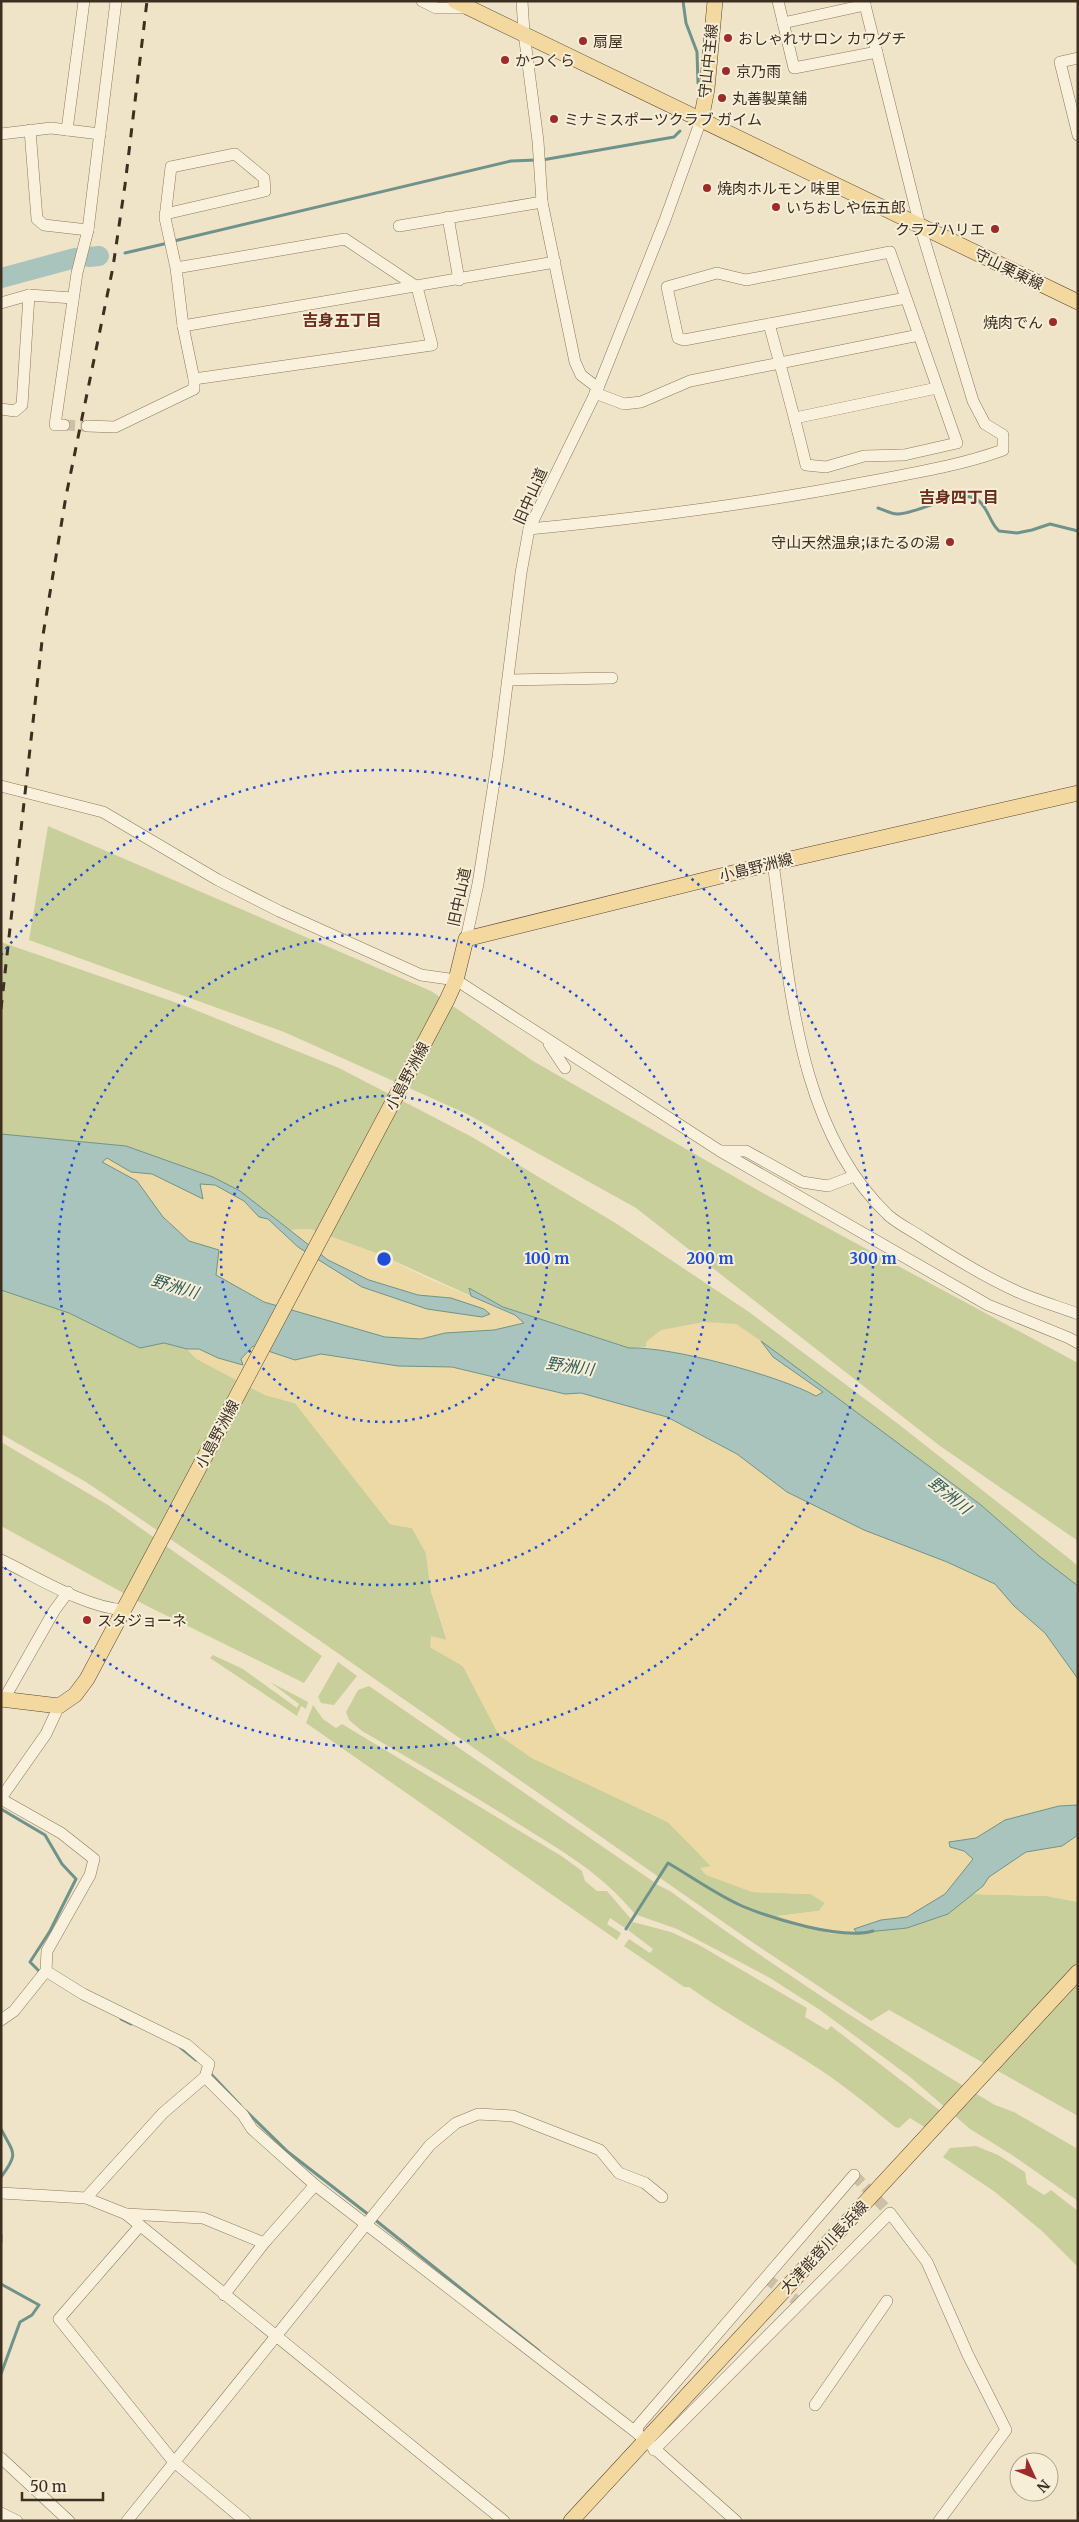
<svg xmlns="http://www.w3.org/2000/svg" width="1079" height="2522" font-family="Merriweather,'Noto Sans JP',serif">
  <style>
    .green { fill: #c9cf9b }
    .sand { fill: #ecd9a5 }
    .water { fill: #a9c4bc; stroke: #6f938a }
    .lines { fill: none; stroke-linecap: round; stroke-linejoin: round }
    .stream { stroke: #6f938a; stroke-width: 3 }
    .river { stroke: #a9c4bc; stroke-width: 20 }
    .minor-tunnel { stroke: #ccc0a6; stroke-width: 11; stroke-dasharray: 11 5.5; stroke-linecap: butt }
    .minor-casing { stroke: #8d765c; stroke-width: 12 }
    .major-casing { stroke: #5b4430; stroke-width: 16 }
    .minor { stroke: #faf1dc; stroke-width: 11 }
    .major { stroke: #f3d9a0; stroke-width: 15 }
    .rail { stroke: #3d2e20; stroke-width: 3; stroke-dasharray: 9 9; stroke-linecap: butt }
    .ring { fill: none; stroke: #1d4ed8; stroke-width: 2.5; stroke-dasharray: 2.5 5 }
    .poi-dot { fill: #9e2a2b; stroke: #f7eed8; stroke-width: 2 }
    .labels { text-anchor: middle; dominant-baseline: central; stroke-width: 4; stroke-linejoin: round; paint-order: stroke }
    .poi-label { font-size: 15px; fill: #3d2e20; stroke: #f7eed8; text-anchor: start }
    .street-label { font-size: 15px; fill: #3d2e20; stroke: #f7eed8 }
    .neighbourhood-label { font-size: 16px; font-weight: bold; fill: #6b2e1e; stroke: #f7eed8 }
    .water-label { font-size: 16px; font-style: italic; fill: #2f5d5a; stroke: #f7eed8 }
    .centre { fill: #1d4ed8; stroke: #f7eed8; stroke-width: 2.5 }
    .ring-label { font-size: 15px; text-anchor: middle; font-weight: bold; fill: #1d4ed8; stroke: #f7eed8; stroke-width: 4; stroke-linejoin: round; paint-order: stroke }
  </style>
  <rect width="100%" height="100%" fill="#f0e4c8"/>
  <g class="green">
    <path d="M48,826L431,991L533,1061L761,1192L1078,1363V1541L940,1446L636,1208L467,1114L284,1032L29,940Z"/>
    <path d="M1,942L183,1005L339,1068L472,1137L617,1224L749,1312L897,1423L1071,1560L1078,1566V1586L1039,1556L981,1505L736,1324L647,1341L646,1347L629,1348L503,1307L469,1289L471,1296L381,1255L310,1229L290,1230L240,1191L213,1177L126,1146L1,1134Z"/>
    <path d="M1,1290L69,1313L140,1348L164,1343L187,1349L197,1359L265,1395L295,1403L390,1524L412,1528L426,1553L431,1591L447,1641L430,1647L463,1666L499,1735L532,1758L668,1822L711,1866L752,1892L811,1894L825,1903L819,1911L778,1916L857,1933L907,1928L948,1914L973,1894L1047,1896L1078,1902V2116L889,2010L871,2021L749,1940L316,1638L86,1482L1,1434Z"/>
    <path d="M1,1442L108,1505L322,1656L304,1683L147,1606L1,1526Z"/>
    <path d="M213,1655L243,1669L297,1708L299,1704L270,1682L308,1702L306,1709L301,1706L297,1716L210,1658Z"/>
    <path d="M338,1662L357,1676L334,1705L321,1703L318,1697Z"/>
    <path d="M369,1686L654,1882L635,1914C599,1871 563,1852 517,1823C466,1791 414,1761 362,1731L349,1720L346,1712L358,1690Z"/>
    <path d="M313,1705L323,1719L336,1728L342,1724L563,1857L582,1871L585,1881L597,1891H607L631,1919L625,1928L610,1918L607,1924L621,1933L617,1940L306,1723Z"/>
    <path d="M656,1884L670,1891C775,1968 883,2038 995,2105L1014,2112L1078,2149V2201L1012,2155L970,2129L910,2077L820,2010L770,1978L677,1929L637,1915Z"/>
    <path d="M633,1922L671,1932L699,1945L807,2008L805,2017L827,2030L831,2026L942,2112L926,2128L910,2118L899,2128L895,2127C870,2107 846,2087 819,2069C776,2041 731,2017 689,1987H684L624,1946L629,1939L650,1953L653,1949L628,1930Z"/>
    <path d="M976,2146L998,2155L1025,2172L1027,2184L1044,2195L1051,2190L1078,2211V2267L1042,2231L995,2192L943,2157L950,2148Z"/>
  </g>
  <g class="sand">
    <path d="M107,1158L131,1172L152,1174L203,1198L200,1184L215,1185L244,1201L259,1217L268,1219L298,1247L362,1287L427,1309H484L451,1298L418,1295L369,1280L327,1260L290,1230L310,1229L381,1255L427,1278L515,1315L525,1323L494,1330L445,1333L421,1339L385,1337L264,1302L215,1275L219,1250L189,1241L163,1217L137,1181L101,1163Z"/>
    <path d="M704,1322L736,1324L761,1341L773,1357L824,1392L816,1396C771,1371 697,1359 646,1347L647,1341L661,1330Z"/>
    <path d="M253,1346L295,1360L321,1354L365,1362L452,1367L565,1394L581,1393L667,1417L737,1454L787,1492L864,1530L947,1562L995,1584L1014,1606L1045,1633L1078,1679V1805L1059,1806L1005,1820L976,1838L949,1842L950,1847L964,1851L973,1859L945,1894L907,1917L881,1920L855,1929L857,1933L831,1934L777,1916L819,1911L825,1903L811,1894L752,1892L706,1875L700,1868L711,1866L668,1822L532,1758L499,1735L463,1666L430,1647L431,1636L447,1640L431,1591L426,1553L412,1528L390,1524L295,1403L265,1395L197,1359L187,1349H199L218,1358L243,1364L241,1359Z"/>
    <path d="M1078,1835V1902L1047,1896L973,1894L983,1886L989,1877L1026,1852L1062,1846Z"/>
  </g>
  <g class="water">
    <path d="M1,1134L126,1146L213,1177L240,1191L328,1260L369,1280L418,1295L451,1298L484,1309L490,1314L482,1317L427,1309L362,1287L298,1247L268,1219L259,1217L244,1201L215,1185L200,1184L203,1199L152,1174L131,1172L107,1158L102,1162L137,1181L163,1217L189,1241L219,1250L216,1275L264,1302L385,1337L421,1339L445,1333L494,1330L524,1323L515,1315L471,1296L469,1288L503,1307L629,1348C670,1346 780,1376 816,1396L823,1392L773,1357L761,1341L981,1505L1039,1556L1078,1586V1679L1045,1633L1014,1606L995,1584L947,1562L864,1530L787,1492L737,1454L667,1417L581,1393L565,1394L452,1367L398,1366L321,1354L295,1360L253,1346L241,1359L243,1365L218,1358L199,1349H187L164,1343L140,1348L69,1313L1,1290Z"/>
    <path d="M1078,1805V1835L1062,1846L1026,1852L989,1877L983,1886L948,1914L907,1928L857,1933L854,1929L881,1920L907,1917L945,1894L973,1859L964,1851L950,1847L949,1842L976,1838L1005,1820L1059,1806Z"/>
  </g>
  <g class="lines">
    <g class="stream">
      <path d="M683,1L686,23L697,52L698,83"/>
      <path d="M542,160L674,137L680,131"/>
      <path d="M174,241L511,161L536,160"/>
      <path d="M125,253L168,243"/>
      <path d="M878,508C884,510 891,514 897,514C919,514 961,487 978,500C989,509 989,522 999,531L1017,533L1032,530L1050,524L1078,531"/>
      <path d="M1,1809L45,1835L62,1864L76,1879L50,1931L30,1962L41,1973"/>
      <path d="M626,1929L668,1863C692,1877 717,1895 742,1906C773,1919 841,1940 873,1931"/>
      <path d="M121,2019L131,2024"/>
      <path d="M180,2047L196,2060"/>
      <path d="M210,2073L240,2105"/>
      <path d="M246,2111L288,2152L369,2215"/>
      <path d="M1,2129C14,2154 19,2153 1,2177"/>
      <path d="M374,2219L539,2351"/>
      <path d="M1,2235V2242"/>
      <path d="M1,2284L39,2305L32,2315L20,2322L1,2374"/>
    </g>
    <g class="river">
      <path d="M89,257L99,256"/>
      <path d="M1,278L75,258"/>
    </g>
    <g class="minor-tunnel">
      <path d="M64,425L87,426"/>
      <path d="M854,2175L890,2213"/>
      <path d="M766,2278L801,2304"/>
    </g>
    <defs>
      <g id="minor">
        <path d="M422,1L436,8H466"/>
        <path d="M522,1L524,33L538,141L542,202L575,362L581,375L598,388"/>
        <path d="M778,1L794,68L877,52"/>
        <path d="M783,23L865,5"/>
        <path d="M1078,58L1060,62L1078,135"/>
        <path d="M30,130L37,219L44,225L88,230"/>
        <path d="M67,130L84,1"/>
        <path d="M1,134L51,128L100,134"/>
        <path d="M165,214L265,191L264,178L235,154L171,167L165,218L176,268L183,326L194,379L432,345L417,287L345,239L176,268"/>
        <path d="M448,217L459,280"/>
        <path d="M399,226L542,202"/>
        <path d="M906,298L684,340L678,338L667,287L717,273L746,280L890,252L919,335"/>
        <path d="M1,303L29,295L73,298"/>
        <path d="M183,326L555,262"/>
        <path d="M595,393L624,404L641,402L690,381L919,335L957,443L904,455L864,456L826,467L806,465C795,418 782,371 769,324"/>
        <path d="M1,409L15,411L22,405L29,295"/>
        <path d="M795,418L937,388"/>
        <path d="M64,425H55L77,273L88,230L116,1"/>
        <path d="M87,426L115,427L194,389V379"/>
        <path d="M529,529C643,518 755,504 867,482C913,473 959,466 1003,450V435L985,424L973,401L920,226L864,1"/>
        <path d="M509,680L612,678"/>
        <path d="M1,786L103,812L218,880L279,911L421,975L456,980L720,1151L988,1305L1069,1338L1078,1343"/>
        <path d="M773,863C790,981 796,1127 888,1215C898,1224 911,1230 923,1238C951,1256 983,1276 1014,1290C1035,1300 1057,1306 1078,1314"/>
        <path d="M466,939L478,884L498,757L521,573L529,529L598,388L665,220L701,120"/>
        <path d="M549,1044L565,1068"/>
        <path d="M721,1151H746L802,1182L828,1186L854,1176"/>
        <path d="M1,1560C37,1577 84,1607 124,1610"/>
        <path d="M4,1699L54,1611L68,1592"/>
        <path d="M1,1798L46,1734L59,1706"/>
        <path d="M1,1799L61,1833L94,1859L90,1875L47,1951L46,1971L14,2011L1,2020"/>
        <path d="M46,1971L83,1994L187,2045L209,2064L205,2077L163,2113L86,2198"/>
        <path d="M205,2077L243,2115L252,2129L315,2185L637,2433L736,2521"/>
        <path d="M1,2193L86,2198L126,2214L504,2521"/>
        <path d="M126,2214L203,2218L264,2243"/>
        <path d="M139,2227L59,2319L173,2461L245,2521"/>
        <path d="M224,2295L264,2243L315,2185"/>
        <path d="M815,2405L887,2301"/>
        <path d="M637,2433L638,2426L854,2175"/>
        <path d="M654,2450L890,2213L927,2262L968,2355L1006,2430L939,2521"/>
        <path d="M1,2458L69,2521"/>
        <path d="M1,2513L17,2521"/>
        <path d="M127,2521L430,2145L456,2123L478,2114L513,2116L600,2150L619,2173L645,2183L662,2197"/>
      </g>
      <g id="major">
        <path d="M455,1L1078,302"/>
        <path d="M701,120L707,89L715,1"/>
        <path d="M1,1699L59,1706L75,1695L87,1679L447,1000L456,980L466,939L773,863L1078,793"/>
        <path d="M571,2521L1078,1972"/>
      </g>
    </defs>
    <use href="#minor" class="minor-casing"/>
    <use href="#major" class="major-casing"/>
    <use href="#minor" class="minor"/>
    <use href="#major" class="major"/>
    <path class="rail" d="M1,1009L42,641L66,496L113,267L125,185L147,1"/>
  </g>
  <g class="ring">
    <circle cx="384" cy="1259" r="163"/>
    <circle cx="384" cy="1259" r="326"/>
    <path d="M1 955A489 489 0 1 1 1 1563"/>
  </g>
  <g class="poi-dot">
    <circle cx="728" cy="38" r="5"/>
    <circle cx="583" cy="41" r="5"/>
    <circle cx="505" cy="60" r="5"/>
    <circle cx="726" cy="71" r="5"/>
    <circle cx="722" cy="98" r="5"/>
    <circle cx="554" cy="119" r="5"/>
    <circle cx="707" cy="188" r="5"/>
    <circle cx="776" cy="207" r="5"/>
    <circle cx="995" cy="229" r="5"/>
    <circle cx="1053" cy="322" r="5"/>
    <circle cx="950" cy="542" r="5"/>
    <circle cx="87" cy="1620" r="5"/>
  </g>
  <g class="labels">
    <g class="poi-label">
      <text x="738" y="38">おしゃれサロン カワグチ</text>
      <text x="593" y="41">扇屋</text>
      <text x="515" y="60">かつくら</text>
      <text x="736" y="71">京乃雨</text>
      <text x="732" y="98">丸善製菓舗</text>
      <text x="564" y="119">ミナミスポーツクラブ ガイム</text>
      <text x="717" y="188">焼肉ホルモン 味里</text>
      <text x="786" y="207">いちおしや伝五郎</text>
      <text x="985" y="229" text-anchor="end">クラブハリエ</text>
      <text x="1043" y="322" text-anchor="end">焼肉でん</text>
      <text x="940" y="542" text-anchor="end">守山天然温泉;ほたるの湯</text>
      <text x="97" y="1620">スタジョーネ</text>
    </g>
    <g class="street-label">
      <text transform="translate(708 61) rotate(-84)">守山中主線</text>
      <text transform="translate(1009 269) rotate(26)">守山栗東線</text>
      <text transform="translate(530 496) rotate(-66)">旧中山道</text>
      <text transform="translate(756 867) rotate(-14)">小島野洲線</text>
      <text transform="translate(459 897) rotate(-78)">旧中山道</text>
      <text transform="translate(407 1076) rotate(-62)">小島野洲線</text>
      <text transform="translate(217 1434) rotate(-62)">小島野洲線</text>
      <text transform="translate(824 2247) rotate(-47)">大津能登川長浜線</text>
    </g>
    <g class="neighbourhood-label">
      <text x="342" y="320">吉身五丁目</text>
      <text x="959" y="497">吉身四丁目</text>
    </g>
    <g class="water-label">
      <text transform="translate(175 1286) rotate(17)">野洲川</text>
      <text transform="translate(570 1366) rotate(8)">野洲川</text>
      <text transform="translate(950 1495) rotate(39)">野洲川</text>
    </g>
  </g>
  <circle cx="384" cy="1259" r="8" class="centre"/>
  <g class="ring-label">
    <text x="547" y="1264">100 m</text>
    <text x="710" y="1264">200 m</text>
    <text x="873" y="1264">300 m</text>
  </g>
  <rect width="1079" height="2522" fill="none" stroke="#3d2e20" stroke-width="5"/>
  <g transform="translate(1034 2477) rotate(134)"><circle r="24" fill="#f7eed8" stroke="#ada18e"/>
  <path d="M0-4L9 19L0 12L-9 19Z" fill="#9e2a2b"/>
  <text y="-8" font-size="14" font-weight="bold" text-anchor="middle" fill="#3d2e20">N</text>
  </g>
  <path d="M22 2492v8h81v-8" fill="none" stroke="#3d2e20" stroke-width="2.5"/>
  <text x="30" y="2492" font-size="15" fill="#3d2e20" stroke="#f7eed8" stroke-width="4" paint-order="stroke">50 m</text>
</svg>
